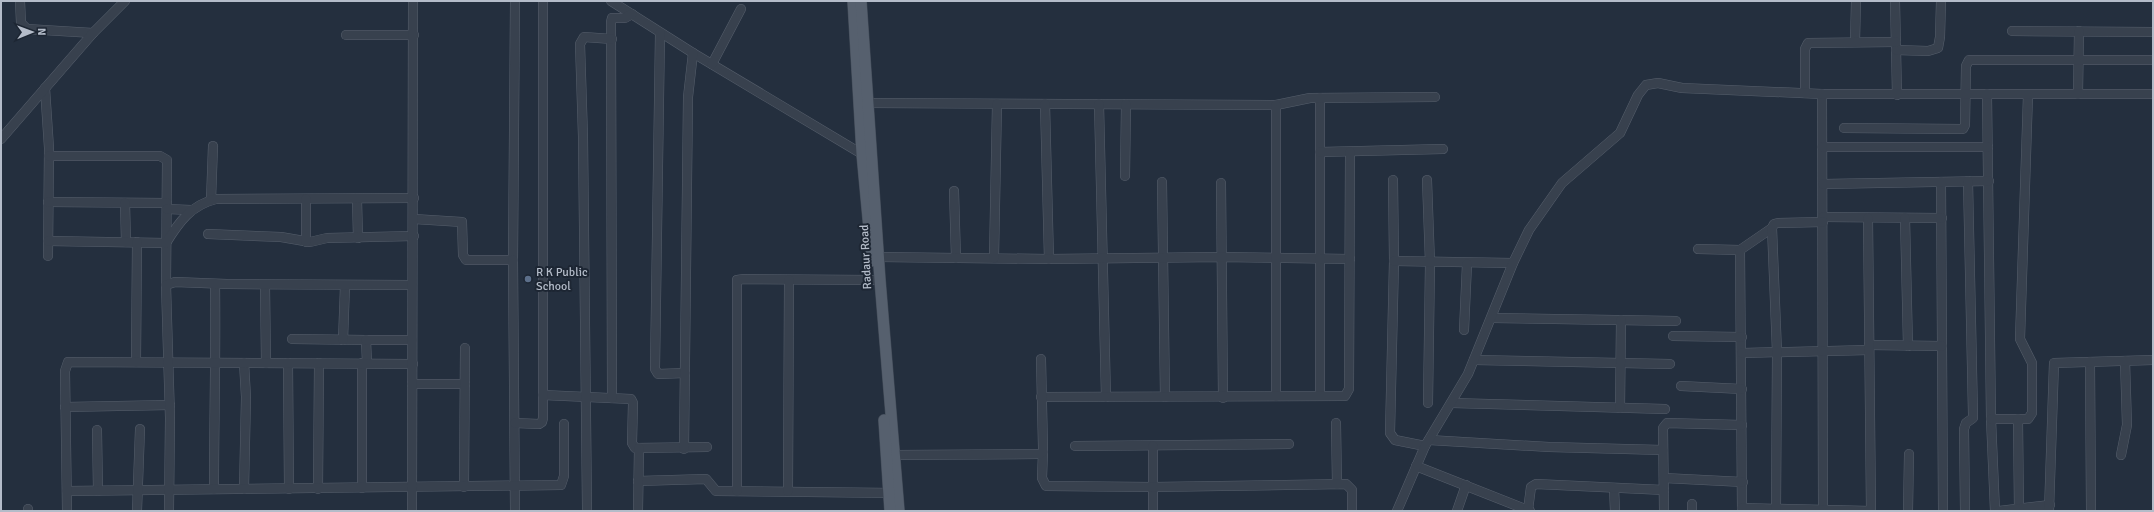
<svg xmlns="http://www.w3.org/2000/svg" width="2154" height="512" font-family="Signika,sans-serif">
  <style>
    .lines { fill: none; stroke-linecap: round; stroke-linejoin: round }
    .minor-casing { stroke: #565f6c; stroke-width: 10 }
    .major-casing { stroke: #414a57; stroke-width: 12 }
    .minor { stroke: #38414e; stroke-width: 9 }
    .major { stroke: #56606e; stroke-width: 11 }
    .service-dot { fill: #5c6f8a; stroke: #1d2633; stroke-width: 1.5 }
    .labels { text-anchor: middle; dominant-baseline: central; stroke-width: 4; stroke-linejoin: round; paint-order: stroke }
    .street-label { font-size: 12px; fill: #b4bcc9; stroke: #1d2633 }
    .poi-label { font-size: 12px; fill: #b4bcc9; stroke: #1d2633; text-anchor: start }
  </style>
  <rect width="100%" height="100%" fill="#242f3e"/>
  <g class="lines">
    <defs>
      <g id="minor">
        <path d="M20,1L21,23L27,29L93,33"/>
        <path d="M611,1L693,53L862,154"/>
        <path d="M1895,1L1897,95"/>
        <path d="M2012,31L2153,32"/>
        <path d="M660,33L655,369L658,374L685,373"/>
        <path d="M346,35H414"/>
        <path d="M1855,42L1856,1"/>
        <path d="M1896,50L1928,51L1938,48L1940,37L1941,1"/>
        <path d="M712,64L741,9"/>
        <path d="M45,88L49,148L48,256"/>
        <path d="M1805,93V49L1808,43L1896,42"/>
        <path d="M1822,94L1823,511"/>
        <path d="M1987,94L1991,419L1995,511"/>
        <path d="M2078,94L2079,31"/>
        <path d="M1320,98V395"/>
        <path d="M868,103L1276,105L1310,98L1435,97"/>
        <path d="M1045,104L1049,259"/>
        <path d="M1099,104L1106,397"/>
        <path d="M1844,128L1963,129L1965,125L1966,66L1969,60H2153"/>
        <path d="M1,139L93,33L125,1"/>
        <path d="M1822,147H1988"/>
        <path d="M1320,152L1443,149"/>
        <path d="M49,156H160L167,160L166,285"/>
        <path d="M1125,176L1126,104"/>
        <path d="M1393,180L1394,261L1390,433L1395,440L1425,446"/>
        <path d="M1427,180L1430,263L1428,403"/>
        <path d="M1162,182L1165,397"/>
        <path d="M1941,182L1943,511"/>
        <path d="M1221,183L1223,398"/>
        <path d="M1823,184L1989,181"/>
        <path d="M954,191L956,258"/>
        <path d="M357,199L358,238"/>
        <path d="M211,200L213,146"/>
        <path d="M48,202L167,203"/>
        <path d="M125,203L126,242"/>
        <path d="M167,209L191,210"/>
        <path d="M1823,217L1942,218"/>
        <path d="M1905,218L1908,346"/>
        <path d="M414,219L462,222L463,255L466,260H513L515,1"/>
        <path d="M208,234L281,237L310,242L327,238L414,236"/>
        <path d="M48,241L166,243C179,222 191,205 216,199L414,198"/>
        <path d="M306,242V199"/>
        <path d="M1698,249L1740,250L1772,228"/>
        <path d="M1740,250L1742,511"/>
        <path d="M879,257L1049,259L1221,257L1350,259"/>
        <path d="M994,258L997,104"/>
        <path d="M513,260L515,511"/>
        <path d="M1394,261L1513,263"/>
        <path d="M265,285L266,363"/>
        <path d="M1492,318L1676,321"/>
        <path d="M1464,330L1467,264"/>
        <path d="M1673,336L1742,337"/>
        <path d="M292,339L366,340L367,363"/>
        <path d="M343,340L345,286"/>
        <path d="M366,340H412"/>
        <path d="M1869,345L1942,346"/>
        <path d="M1742,353L1869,350"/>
        <path d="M1474,360L1670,364"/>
        <path d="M136,362L137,242"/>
        <path d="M2090,362L2091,511"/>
        <path d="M244,363L246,397L244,489"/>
        <path d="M288,363L289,489"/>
        <path d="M362,363V488"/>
        <path d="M412,384H465"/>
        <path d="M1681,386L1742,389"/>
        <path d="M543,395L631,399L633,403L632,443L635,448L707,447"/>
        <path d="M1276,396V105"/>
        <path d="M1041,397L1345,396L1349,389L1350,152"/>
        <path d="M612,398L611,22L612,18H625L632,14"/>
        <path d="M1452,403L1665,409"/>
        <path d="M65,407L170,405"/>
        <path d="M1620,408L1621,320"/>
        <path d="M1991,419H2028L2032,413V363L2020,339L2028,95"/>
        <path d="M2018,419L2019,511"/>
        <path d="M515,423L539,424L542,422L543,418V1"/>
        <path d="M1336,423L1337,484"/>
        <path d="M97,430L98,491"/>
        <path d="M1429,440L1549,447L1663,450"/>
        <path d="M1075,446L1289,444"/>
        <path d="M1153,446V511"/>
        <path d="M684,449L688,97L693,53"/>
        <path d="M1043,452L1042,478L1046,486L1153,487L1346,484L1352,490V511"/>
        <path d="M894,455L1040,454L1043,452V448L1041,359"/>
        <path d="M2121,455L2127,425L2125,361"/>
        <path d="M1416,466L1530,511"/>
        <path d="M1664,478L1743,482"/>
        <path d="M638,481L706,479L716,491L896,493"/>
        <path d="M464,487L465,348"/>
        <path d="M1614,488L1615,511"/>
        <path d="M214,489C214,421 216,352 215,284"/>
        <path d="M318,489L319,363"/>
        <path d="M67,491L561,485L564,476V424"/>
        <path d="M737,491V280L744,279L874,280"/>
        <path d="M788,491L789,280"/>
        <path d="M587,508L583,137L580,44L584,37L612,39"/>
        <path d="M1742,508L1871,511L1868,218"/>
        <path d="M1528,510L1531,487L1536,484L1664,490"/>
        <path d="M28,511V509"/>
        <path d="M67,511L65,371L68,362L413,364"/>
        <path d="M137,511L140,429"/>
        <path d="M169,511L170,418L166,285L175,282L227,284L412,285"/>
        <path d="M412,511L413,1"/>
        <path d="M638,511L639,448"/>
        <path d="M1397,511L1425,446L1468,374L1513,263L1529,230L1562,183L1620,133L1638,95L1646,85L1658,83L1682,88L1822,94H2153"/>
        <path d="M1457,511L1466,485"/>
        <path d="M1664,511L1663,428L1667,423L1742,425"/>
        <path d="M1692,511V504"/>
        <path d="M1776,511L1777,352L1772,228L1774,224L1778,223L1823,222"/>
        <path d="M1908,511L1909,454"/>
        <path d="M1965,511L1964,429L1966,423L1973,418V415L1968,181"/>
        <path d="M1999,511L2050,505"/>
        <path d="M2049,511L2054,363L2153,360"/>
      </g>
      <g id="major">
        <path d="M853,1L862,154L872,261"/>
        <path d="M861,1L880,280L899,511"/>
        <path d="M884,420L890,511"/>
      </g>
    </defs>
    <use href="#minor" class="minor-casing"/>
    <use href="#major" class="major-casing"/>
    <use href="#minor" class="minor"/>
    <use href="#major" class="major"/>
  </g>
  <circle class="service-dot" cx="528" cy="279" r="4"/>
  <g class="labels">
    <g class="street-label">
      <text transform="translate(866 257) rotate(-93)">Radaur Road</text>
    </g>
    <g class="poi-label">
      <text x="536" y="272">R K Public<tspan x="536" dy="14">School</tspan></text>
    </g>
  </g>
  <rect width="2154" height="512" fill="none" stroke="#b4bcc9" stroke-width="4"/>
  <g transform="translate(32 32) rotate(89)" stroke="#1d2633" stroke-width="3" paint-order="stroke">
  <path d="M0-3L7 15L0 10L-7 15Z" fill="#b4bcc9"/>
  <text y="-6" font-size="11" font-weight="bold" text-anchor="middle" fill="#b4bcc9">N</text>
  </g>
</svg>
